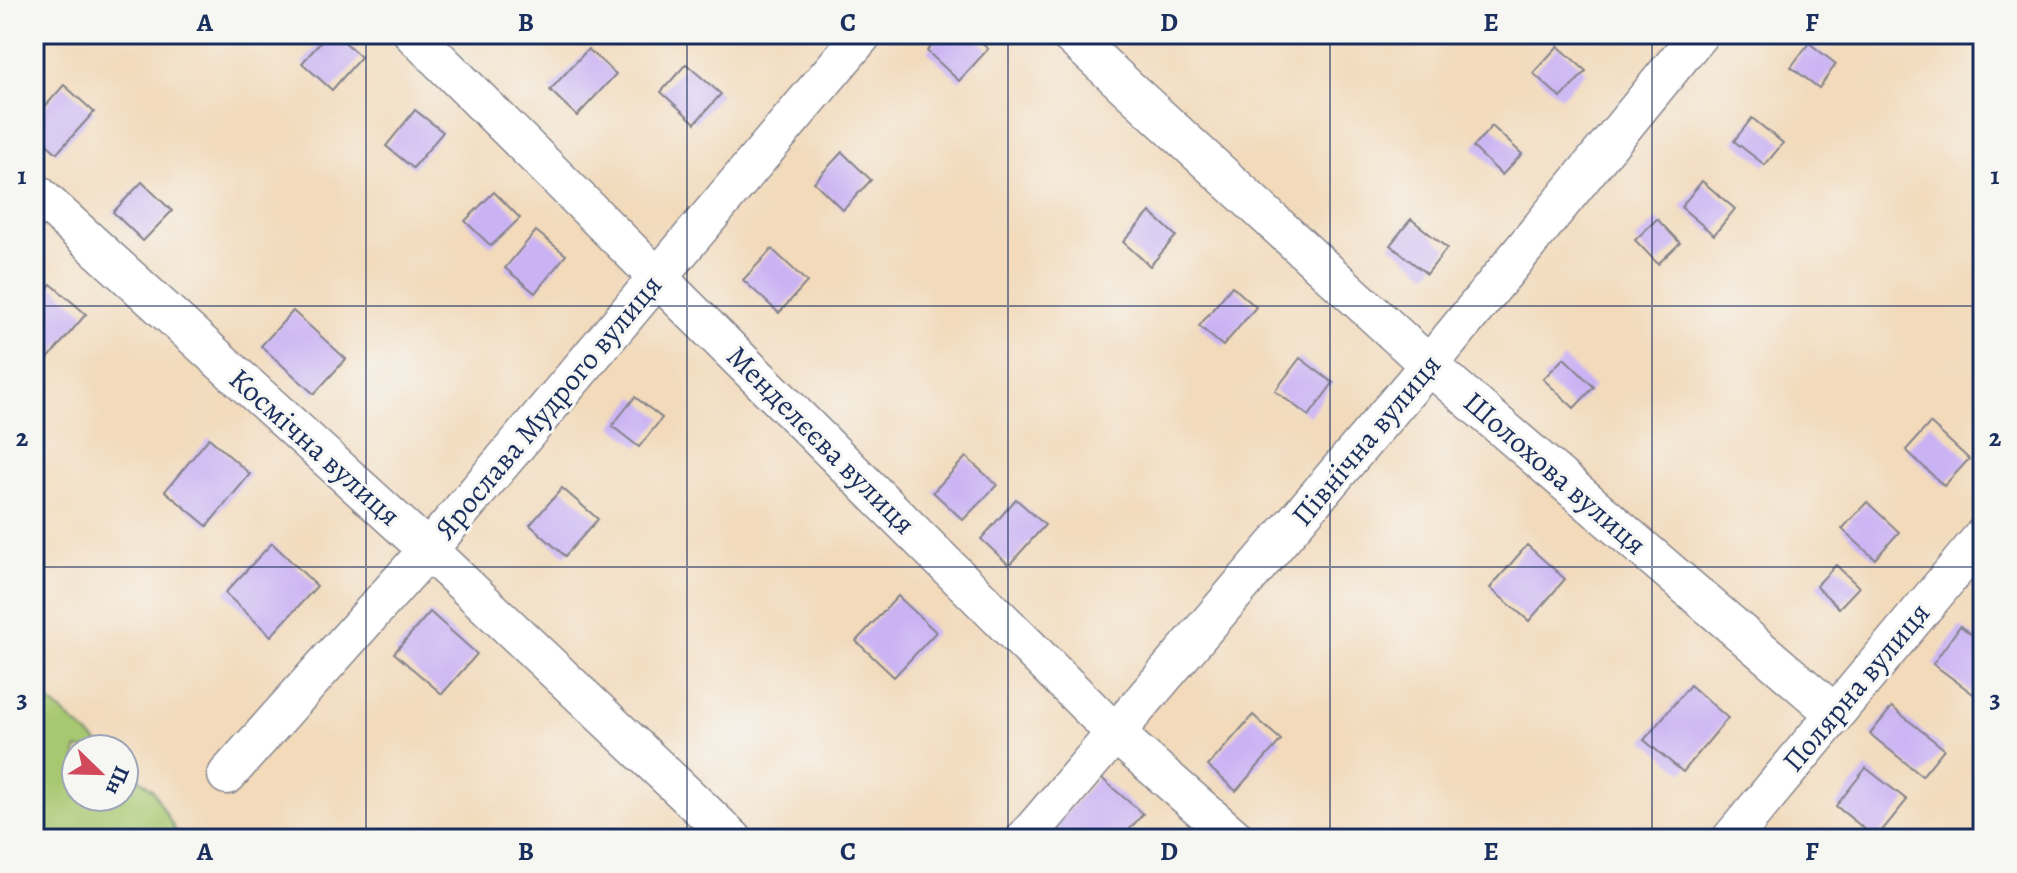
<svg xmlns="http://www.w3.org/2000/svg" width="2017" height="873" font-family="Alegreya,serif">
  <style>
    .green { fill: #a7c76f; stroke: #617b66; stroke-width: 2 }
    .building { fill: #cab3f3 }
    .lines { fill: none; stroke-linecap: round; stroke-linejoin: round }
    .minor-casing { stroke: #86848c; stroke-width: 41 }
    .minor { stroke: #fff; stroke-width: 38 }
    .grid { fill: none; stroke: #1b2f5e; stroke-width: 2; stroke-opacity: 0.55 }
    .labels { text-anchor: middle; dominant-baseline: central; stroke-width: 6; stroke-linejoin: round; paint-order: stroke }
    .street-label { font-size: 30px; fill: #1b2f5e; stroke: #f6f6f2 }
    .neatline { fill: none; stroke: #1b2f5e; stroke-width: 3 }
    .grid-label { font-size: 26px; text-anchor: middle; font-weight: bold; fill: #1b2f5e }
  </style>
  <rect width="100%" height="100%" fill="#f6f6f2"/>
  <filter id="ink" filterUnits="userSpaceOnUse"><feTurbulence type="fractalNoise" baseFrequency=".0125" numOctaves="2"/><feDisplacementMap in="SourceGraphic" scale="16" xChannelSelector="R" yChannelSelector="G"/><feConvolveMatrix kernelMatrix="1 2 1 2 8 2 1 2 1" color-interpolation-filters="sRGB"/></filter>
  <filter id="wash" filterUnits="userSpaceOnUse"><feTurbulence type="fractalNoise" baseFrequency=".006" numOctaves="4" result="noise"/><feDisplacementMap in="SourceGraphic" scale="32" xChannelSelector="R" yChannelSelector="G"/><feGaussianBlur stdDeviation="1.8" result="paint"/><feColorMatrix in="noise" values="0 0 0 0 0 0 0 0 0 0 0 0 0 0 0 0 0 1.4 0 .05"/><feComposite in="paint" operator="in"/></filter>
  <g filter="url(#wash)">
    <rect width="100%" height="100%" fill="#f2dabb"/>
    <path class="green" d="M34,688L105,749H76V797H124V766L153,790L180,839H34Z"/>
    <g id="blocks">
      <g class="building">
        <path d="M328,34H336L361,57L332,90L302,63Z"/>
        <path d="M943,34H972L988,49L959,81L927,51Z"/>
        <path d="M1809,43L1836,64L1819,88L1791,67Z"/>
        <path d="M1558,46L1586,71L1561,98L1533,73Z"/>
        <path d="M588,49L616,74L577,116L550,90Z"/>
        <path d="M686,64L721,94L695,123L661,92Z"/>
        <path d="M64,85L94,112L57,153L34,133V119Z"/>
        <path d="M415,110L443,132L413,168L386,146Z"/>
        <path d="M1752,118L1783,143L1765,165L1734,141Z"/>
        <path d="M1492,126L1522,154L1502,175L1473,147Z"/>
        <path d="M842,152L871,180L843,210L814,182Z"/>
        <path d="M1702,181L1735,209L1714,235L1681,207Z"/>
        <path d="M142,182L172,211L143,241L113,212Z"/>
        <path d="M494,192L520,218L491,246L465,221Z"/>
        <path d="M1150,212L1176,236L1150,266L1123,242Z"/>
        <path d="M1411,219L1447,248L1427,274L1390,245Z"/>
        <path d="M1657,219L1680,243L1658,264L1635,240Z"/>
        <path d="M536,231L566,255L535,293L505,268Z"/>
        <path d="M772,249L807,282L779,313L743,280Z"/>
        <path d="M51,284L86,314L40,368L34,363V305Z"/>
        <path d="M1232,286L1256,307L1223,346L1199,326Z"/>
        <path d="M293,311L346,359L314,394L261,346Z"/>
        <path d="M1300,358L1333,383L1309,416L1275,391Z"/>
        <path d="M1564,358L1594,387L1574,408L1543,379Z"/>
        <path d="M635,397L662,418L639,447L612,426Z"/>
        <path d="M1930,423L1969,459L1944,486L1906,450Z"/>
        <path d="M209,438L250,474L207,526L165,491Z"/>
        <path d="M966,457L997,485L963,520L933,492Z"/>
        <path d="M562,488L598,519L565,556L530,525Z"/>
        <path d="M1016,499L1045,525L1009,565L981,539Z"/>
        <path d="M1867,502L1899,532L1875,559L1842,529Z"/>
        <path d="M272,543L317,586L271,636L225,593Z"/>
        <path d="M1527,545L1565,579L1529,621L1490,588Z"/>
        <path d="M1836,565L1859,587L1839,608L1816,586Z"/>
        <path d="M898,596L936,632L894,677L856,641Z"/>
        <path d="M430,612L477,654L442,694L394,653Z"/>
        <path d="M1960,626L1983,643V694L1980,699L1933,664Z"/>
        <path d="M1690,685L1728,718L1683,772L1644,740Z"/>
        <path d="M1892,707L1944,749L1922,776L1870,734Z"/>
        <path d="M1253,715L1281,740L1236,791L1208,766Z"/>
        <path d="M1866,768L1907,800L1876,838L1836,806Z"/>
        <path d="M1099,776L1143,814L1121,839H1070L1055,826Z"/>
      </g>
    </g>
  </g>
  <g filter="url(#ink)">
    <use href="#blocks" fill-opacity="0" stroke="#86848c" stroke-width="2"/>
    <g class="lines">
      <defs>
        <g id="minor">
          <path d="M413,34L1117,735L1236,839"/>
          <path d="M1069,34L1429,365L1833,712"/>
          <path d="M34,191L428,550L733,839"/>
          <path d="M227,775L428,550L863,34"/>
          <path d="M1025,839L1429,365L1699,34"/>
          <path d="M1731,839L1983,536"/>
        </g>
      </defs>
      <use href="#minor" class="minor-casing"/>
      <use href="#minor" class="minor"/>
    </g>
  </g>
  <path class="grid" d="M366,34V839M687,34V839M1008,34V839M1330,34V839M1652,34V839M34,306H1983M34,567H1983"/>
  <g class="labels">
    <g class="street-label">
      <text transform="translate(548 407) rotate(-50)">Ярослава Мудрого вулиця</text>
      <text transform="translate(821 440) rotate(45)">Менделєєва вулиця</text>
      <text transform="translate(1366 440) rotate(-50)">Північна вулиця</text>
      <text transform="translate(315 447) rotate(42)">Космічна вулиця</text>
      <text transform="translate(1555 473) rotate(41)">Шолохова вулиця</text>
      <text transform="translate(1856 687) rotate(-50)">Полярна вулиця</text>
    </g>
  </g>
  <rect width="2017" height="873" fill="none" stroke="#f6f6f2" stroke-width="88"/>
  <g transform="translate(100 773) rotate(113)"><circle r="38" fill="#f6f6f2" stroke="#9ea6b7" stroke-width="2"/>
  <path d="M0-6L14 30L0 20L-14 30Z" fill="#d1495b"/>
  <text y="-12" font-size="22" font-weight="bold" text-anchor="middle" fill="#1b2f5e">Пн</text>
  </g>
  <rect x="44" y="44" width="1929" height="785" class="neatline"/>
  <g class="grid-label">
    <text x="205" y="31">A</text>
    <text x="526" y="31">B</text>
    <text x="848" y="31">C</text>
    <text x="1169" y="31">D</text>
    <text x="1491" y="31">E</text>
    <text x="1812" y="31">F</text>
    <text x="22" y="184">1</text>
    <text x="1995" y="184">1</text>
    <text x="22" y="446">2</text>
    <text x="1995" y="446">2</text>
    <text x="22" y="707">3</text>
    <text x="1995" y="707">3</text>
    <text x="205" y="860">A</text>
    <text x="526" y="860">B</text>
    <text x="848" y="860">C</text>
    <text x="1169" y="860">D</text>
    <text x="1491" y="860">E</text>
    <text x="1812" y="860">F</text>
  </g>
</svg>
